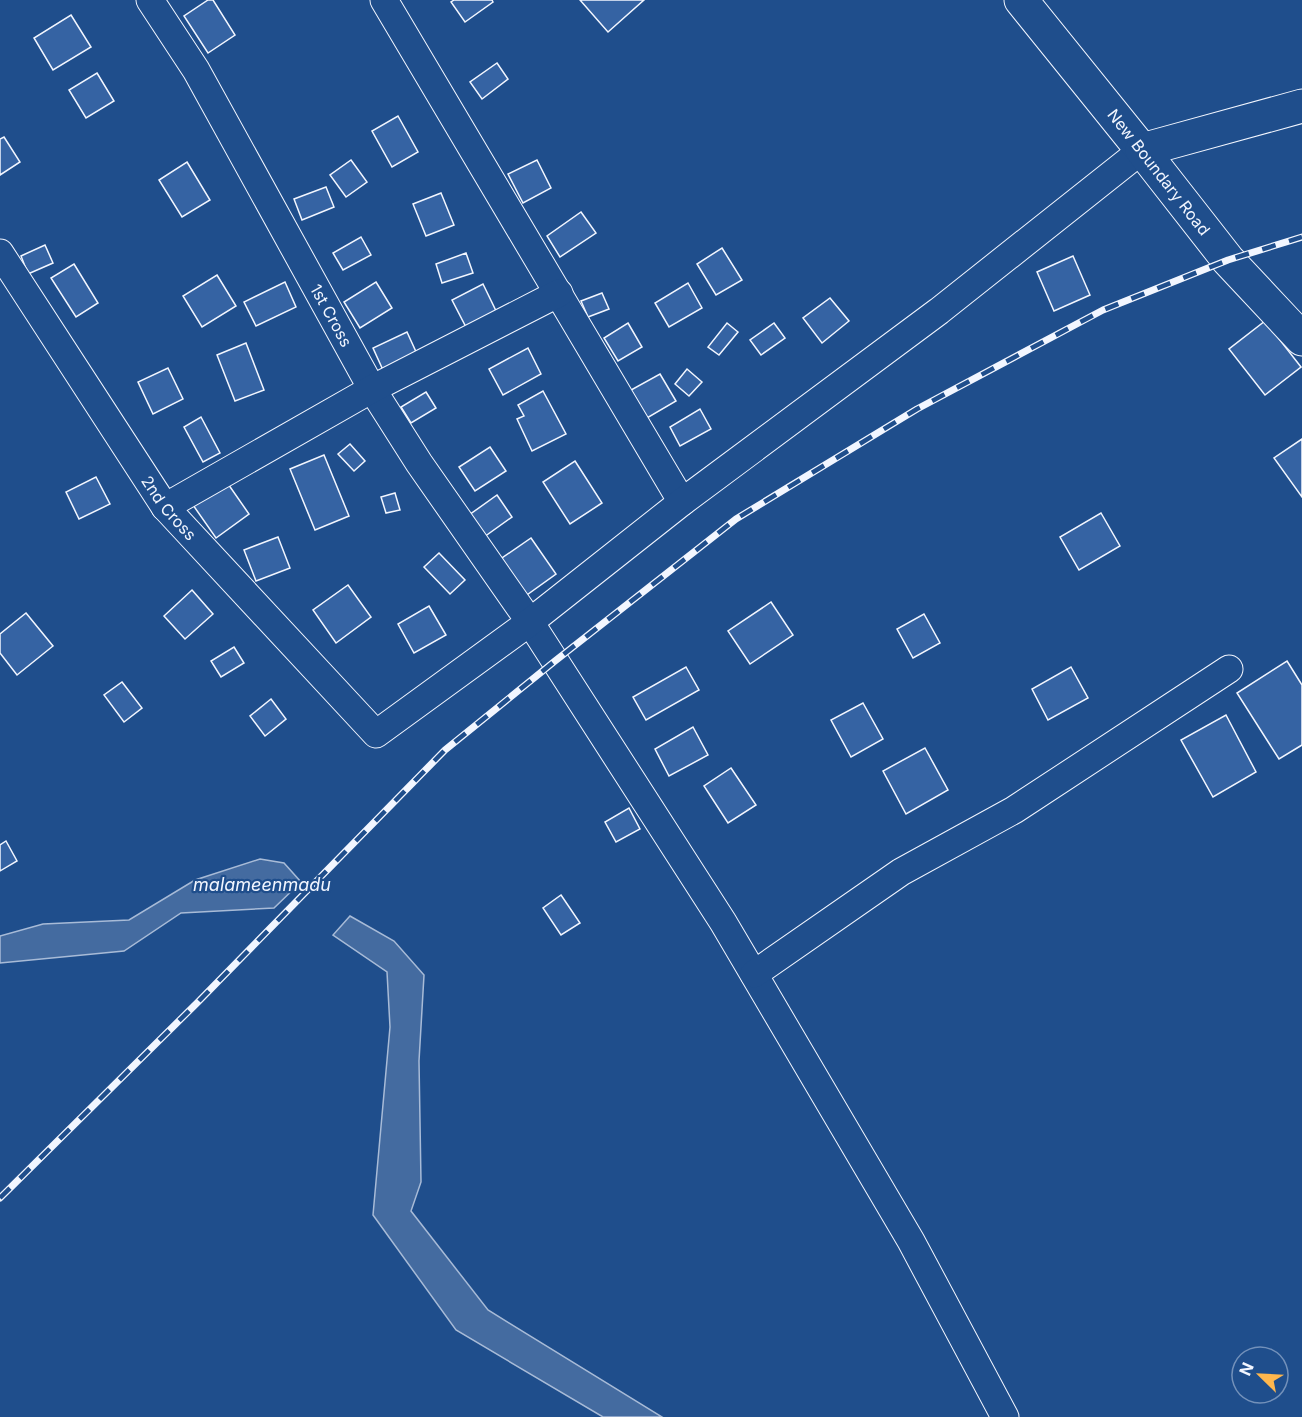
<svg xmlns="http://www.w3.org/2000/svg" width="1302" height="1417" font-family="Inter,sans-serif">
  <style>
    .water { fill: #446ba0; stroke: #a8bbd7; stroke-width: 1.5 }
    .building { fill: #3563a3; stroke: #f2f6ff; stroke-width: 1.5 }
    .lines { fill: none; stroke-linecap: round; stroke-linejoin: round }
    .minor-casing { stroke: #f2f6ff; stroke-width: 29 }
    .tertiary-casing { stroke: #f2f6ff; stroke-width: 35 }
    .secondary-casing { stroke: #f2f6ff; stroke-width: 35 }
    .minor { stroke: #1f4e8c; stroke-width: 27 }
    .tertiary { stroke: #1f4e8c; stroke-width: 33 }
    .secondary { stroke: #1f4e8c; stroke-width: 33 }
    .rail-casing { stroke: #f2f6ff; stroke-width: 7 }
    .rail { stroke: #1f4e8c; stroke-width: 4.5; stroke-dasharray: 14; stroke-linecap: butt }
    .labels { text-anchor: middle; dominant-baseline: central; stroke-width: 4.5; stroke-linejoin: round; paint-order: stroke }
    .street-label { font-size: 16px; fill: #f2f6ff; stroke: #1f4e8c }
    .water-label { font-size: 18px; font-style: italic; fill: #f2f6ff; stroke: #1f4e8c }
  </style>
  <rect width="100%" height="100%" fill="#1f4e8c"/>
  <g class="water">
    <path d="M260,859L284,863L301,882L274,908L181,913L124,951L0,963V936L43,924L129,920L195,880Z"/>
    <path d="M350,916L394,941L424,975L419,1061L421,1182L411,1211L488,1310L662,1417H603L456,1330L373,1215L390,1027L387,972L333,935Z"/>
  </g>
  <g class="building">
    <path d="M208,0H213L235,35L208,53L184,16Z"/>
    <path d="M454,0H492L493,2L465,22L451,2Z"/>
    <path d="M580,0H644L608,32Z"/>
    <path d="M71,15L91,47L53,70L34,38Z"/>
    <path d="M497,63L508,79L482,99L470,82Z"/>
    <path d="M97,73L114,101L86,118L69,90Z"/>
    <path d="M398,116L418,152L392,167L372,131Z"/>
    <path d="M4,137L20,162L0,175V139Z"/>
    <path d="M351,160L367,182L346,197L330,175Z"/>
    <path d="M537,160L551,188L523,203L508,174Z"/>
    <path d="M187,162L210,200L182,217L159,180Z"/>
    <path d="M326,187L334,207L302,220L294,199Z"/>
    <path d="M441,193L454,225L426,236L413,204Z"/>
    <path d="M581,212L596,233L560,257L547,236Z"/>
    <path d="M361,237L371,255L343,270L333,253Z"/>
    <path d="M45,245L53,263L28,274L21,256Z"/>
    <path d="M722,248L742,280L716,295L697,264Z"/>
    <path d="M466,253L473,273L442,283L436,264Z"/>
    <path d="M1073,256L1090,295L1054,311L1037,272Z"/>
    <path d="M74,264L98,303L76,317L51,278Z"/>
    <path d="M217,275L236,306L202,327L183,296Z"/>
    <path d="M285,282L296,307L256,326L244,302Z"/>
    <path d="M376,282L392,308L360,328L344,302Z"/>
    <path d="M688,283L702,308L669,327L655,303Z"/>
    <path d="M483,284L498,315L468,331L452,300Z"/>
    <path d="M602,293L609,309L588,317L581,301Z"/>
    <path d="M830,298L849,321L822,343L803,318Z"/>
    <path d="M1265,321L1301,367L1265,395L1229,349Z"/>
    <path d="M628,323L642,347L618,361L604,338Z"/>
    <path d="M727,323L738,332L719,355L708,347Z"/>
    <path d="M774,323L785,338L761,355L750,340Z"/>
    <path d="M407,332L417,354L383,370L373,348Z"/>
    <path d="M246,343L264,390L235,401L217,355Z"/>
    <path d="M528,348L541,374L503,395L489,369Z"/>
    <path d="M168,368L183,399L153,414L138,382Z"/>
    <path d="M687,369L702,382L689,396L675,384Z"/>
    <path d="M660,374L676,401L647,418L631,390Z"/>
    <path d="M543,391L566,434L532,451L517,419L524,416L518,405Z"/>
    <path d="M426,392L436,408L411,423L401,407Z"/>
    <path d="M700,409L711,429L680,446L670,427Z"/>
    <path d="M201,417L220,453L203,462L184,427Z"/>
    <path d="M1302,439V497L1274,458Z"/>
    <path d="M350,444L365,461L354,471L338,454Z"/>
    <path d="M490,447L506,471L475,491L459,467Z"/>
    <path d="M324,455L349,516L315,530L290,469Z"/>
    <path d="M575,461L602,503L570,524L543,482Z"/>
    <path d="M96,477L110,504L79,519L66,492Z"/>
    <path d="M226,481L249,514L216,538L193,505Z"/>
    <path d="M395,493L400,510L386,513L381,497Z"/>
    <path d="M497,495L512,517L484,537L469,515Z"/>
    <path d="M1101,513L1120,546L1079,570L1060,537Z"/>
    <path d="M278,537L290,568L256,581L244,550Z"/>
    <path d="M531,538L556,574L524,597L499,560Z"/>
    <path d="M439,553L465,580L450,594L424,567Z"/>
    <path d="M348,585L371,617L336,643L313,610Z"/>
    <path d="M192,590L213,614L185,639L164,616Z"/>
    <path d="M771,602L793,635L750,664L728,631Z"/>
    <path d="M429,606L446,635L414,653L398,624Z"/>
    <path d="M26,613L53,646L17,675L0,653V634Z"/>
    <path d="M924,614L940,643L913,658L897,629Z"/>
    <path d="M234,647L244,663L221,677L211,661Z"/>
    <path d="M1287,661L1302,685V745L1279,759L1237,693Z"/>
    <path d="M686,667L699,690L646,720L633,697Z"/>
    <path d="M1071,667L1088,698L1048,720L1032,689Z"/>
    <path d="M122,682L142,708L124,722L104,695Z"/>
    <path d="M271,699L286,719L265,736L250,716Z"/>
    <path d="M863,703L883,739L851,757L831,720Z"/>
    <path d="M1226,715L1256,772L1213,797L1181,740Z"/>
    <path d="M693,727L708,755L669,776L655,749Z"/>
    <path d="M925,748L948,790L906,814L883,771Z"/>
    <path d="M731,768L756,805L728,823L704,786Z"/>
    <path d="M629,808L640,829L616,842L605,822Z"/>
    <path d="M6,841L17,861L0,871V845Z"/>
    <path d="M561,895L580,923L561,935L543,908Z"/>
  </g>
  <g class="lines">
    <defs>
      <g id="minor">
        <path id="s1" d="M150,0L196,70L372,389L419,463L530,622L723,922L911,1241L1005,1417"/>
        <path d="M384,0L682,502"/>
        <path id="s2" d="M0,253L165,507L376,734L530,622L682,502L939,311L1142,150"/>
        <path d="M165,507L372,389L559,293"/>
        <path d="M754,974L901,872L1014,810L1229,669"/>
      </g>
      <path id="tertiary" d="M1021,0L1142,150"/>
      <path id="secondary" d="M1302,106L1142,150L1228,260L1302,339"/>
    </defs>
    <use href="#minor" class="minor-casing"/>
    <use href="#tertiary" class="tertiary-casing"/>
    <use href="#secondary" class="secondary-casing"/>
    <use href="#minor" class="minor"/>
    <use href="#tertiary" class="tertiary"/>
    <use href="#secondary" class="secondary"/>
    <defs>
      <path id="rail" d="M0,1198L198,1002L445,750L555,661L736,519L917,409L1103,310L1228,260L1302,237"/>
    </defs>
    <use href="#rail" class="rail-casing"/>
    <use href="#rail" class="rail"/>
  </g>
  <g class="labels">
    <g class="street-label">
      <text transform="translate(1159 172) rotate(52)">New Boundary Road</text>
      <text stroke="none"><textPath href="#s1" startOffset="364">1st Cross</textPath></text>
      <text stroke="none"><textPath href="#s2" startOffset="306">2nd Cross</textPath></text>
    </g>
    <g class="water-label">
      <text x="262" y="884">malameenmadu</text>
    </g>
  </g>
  <g transform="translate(1260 1375) rotate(294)"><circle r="28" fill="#1f4e8c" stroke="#7391ba" stroke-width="1.5"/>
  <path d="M0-4.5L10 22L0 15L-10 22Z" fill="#ffb74d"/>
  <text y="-9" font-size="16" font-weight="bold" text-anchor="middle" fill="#f2f6ff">N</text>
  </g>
</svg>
